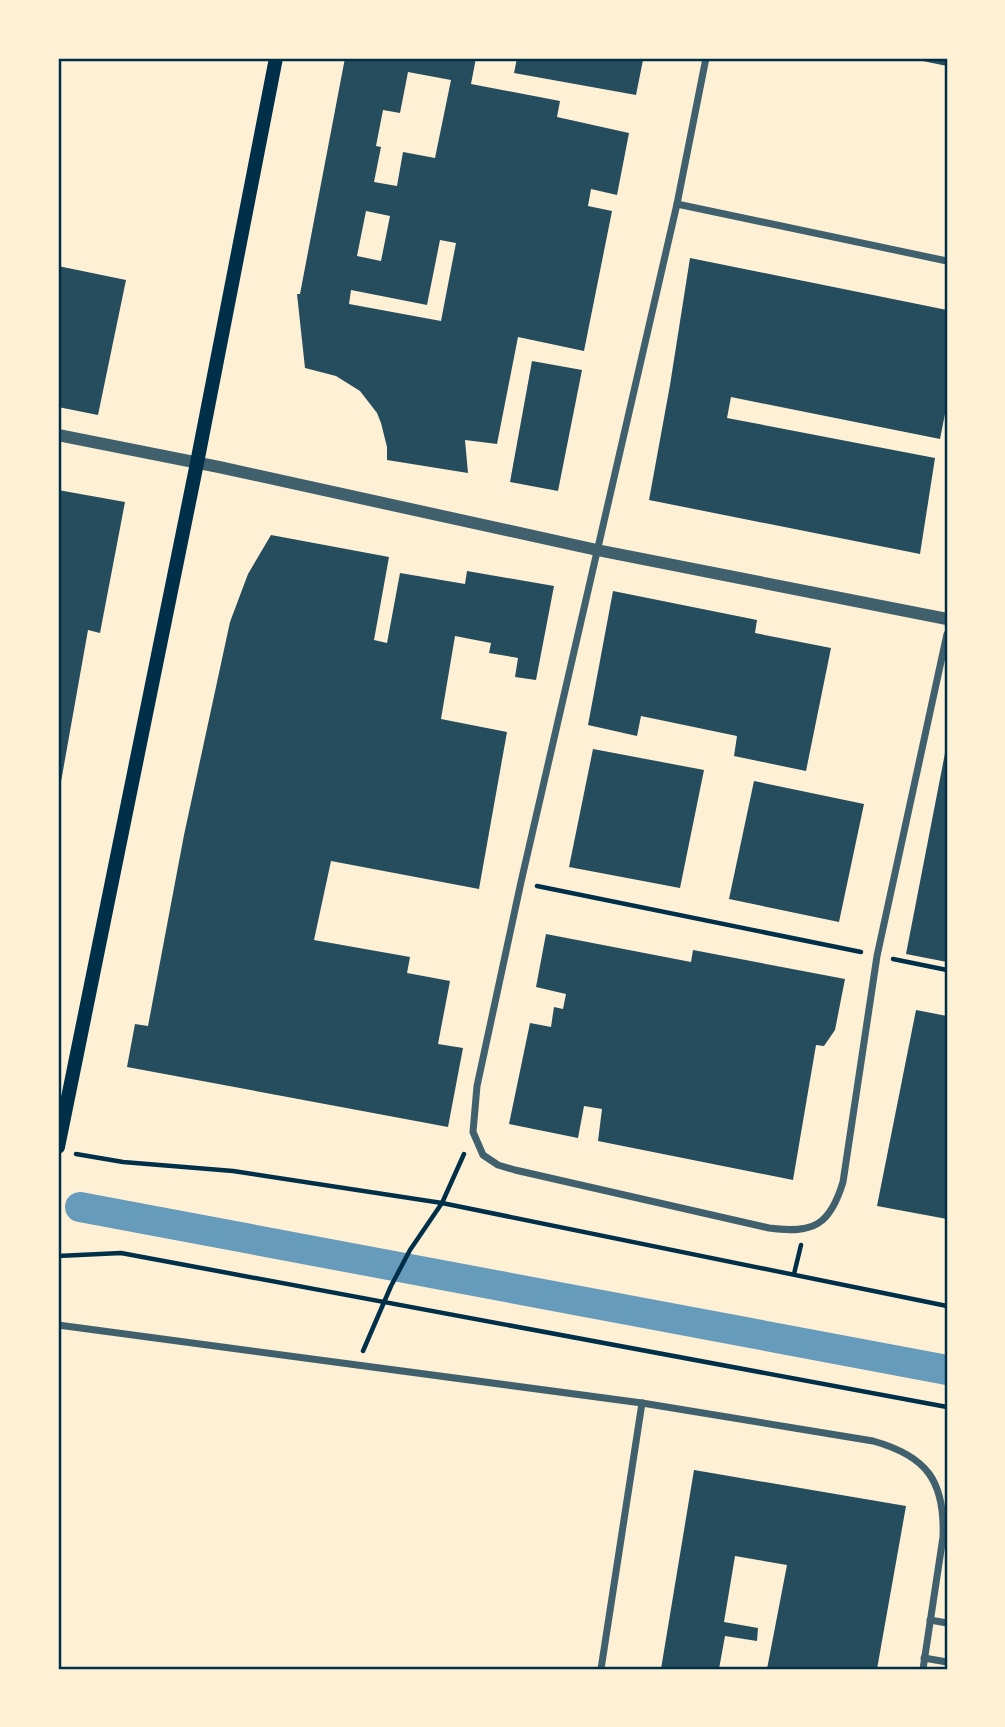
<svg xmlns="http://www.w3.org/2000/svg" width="1005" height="1727" font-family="Inter,sans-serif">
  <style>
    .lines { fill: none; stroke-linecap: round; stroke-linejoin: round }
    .canal { stroke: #669bbc; stroke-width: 30 }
    .building { fill: #264d5e; fill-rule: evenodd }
    .path { stroke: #003049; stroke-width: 4.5 }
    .minor { stroke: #3f606c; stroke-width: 7 }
    .tertiary { stroke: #3f606c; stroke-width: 12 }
    .secondary { stroke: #003049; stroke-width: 14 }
    .neatline { fill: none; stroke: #003049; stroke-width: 2.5 }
  </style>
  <rect width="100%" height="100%" fill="#fdf0d5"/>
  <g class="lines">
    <path class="canal" d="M80,1207L947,1370"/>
  </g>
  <g class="building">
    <path d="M345,58H476L471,84L560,101L557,117L629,133L617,195L591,189L588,206L612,211L584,351L518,337L497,444L465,440L468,473L387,460V447L381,423L377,413L360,391L336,376L305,368L297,294H300ZM408,72L451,80L435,158L403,152L397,186L374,182L381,147L376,146L383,110L400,113ZM366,211L390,216L381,261L357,256ZM440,240L456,243L441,321L349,304L351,290L427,305Z"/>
    <path d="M517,58H628L643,60L636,95L514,73Z"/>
    <path d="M913,58H947V66L913,59Z"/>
    <path d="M690,258L947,310V404L940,439L731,397L727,418L935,458L920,554L649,500L670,385Z"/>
    <path d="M58,266L126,280L98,415L58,407Z"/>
    <path d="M532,361L582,370L558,491L510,482Z"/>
    <path d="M58,490L125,502L100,633L88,630L59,793Z"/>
    <path d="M271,535L389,557L374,640L387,643L400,573L465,584L467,571L554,586L536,680L515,677L518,658L489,653L491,643L455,636L441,719L507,732L479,889L331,861L314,940L410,957L407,973L450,981L438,1044L463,1048L448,1127L127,1067L135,1024L148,1026L184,835L230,622L248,574Z"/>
    <path d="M613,591L757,620L755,633L831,648L806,771L734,756L737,736L641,716L637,736L588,725Z"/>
    <path d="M946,748H947V962L906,954Z"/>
    <path d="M593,749L704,770L680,888L569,867Z"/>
    <path d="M754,781L864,804L839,922L729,899Z"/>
    <path d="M546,934L691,962L693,950L845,979L835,1030L824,1046L816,1045L793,1180L598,1141L602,1109L584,1106L578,1138L509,1124L530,1023L551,1027L554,1007L563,1009L566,994L536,987Z"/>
    <path d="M916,1010L947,1016V1219L877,1206Z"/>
    <path d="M694,1470L906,1506L877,1669H767L787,1565L735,1556L724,1622L758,1628L757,1641L725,1636L719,1669H661Z"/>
  </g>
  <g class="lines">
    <g class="path">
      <path d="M537,886L861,952"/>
      <path d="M893,959L947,970"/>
      <path d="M76,1154L123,1162L233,1171L442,1203L947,1306"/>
      <path d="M58,1256L121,1253L947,1407"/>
      <path d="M794,1274L801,1245"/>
      <path d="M363,1351L391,1286L410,1250L442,1203L464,1154"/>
    </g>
    <g class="minor">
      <path d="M706,58L677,204L521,882L477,1086L473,1132L483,1155L498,1165L515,1170L769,1228C814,1234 830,1225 843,1182L877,956L947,634"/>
      <path d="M677,204L947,261"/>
      <path d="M58,1325L642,1403L873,1441C927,1456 945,1481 943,1537L923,1669"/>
      <path d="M930,1620L947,1623"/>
      <path d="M924,1658L947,1662"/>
      <path d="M601,1669L642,1403"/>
    </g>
    <path class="tertiary" d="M58,435L219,467L597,550L947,619"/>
    <path class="secondary" d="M58,1147L197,463L276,58"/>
  </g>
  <rect width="1005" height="1727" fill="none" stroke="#fdf0d5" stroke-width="119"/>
  <rect x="60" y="60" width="886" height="1608" class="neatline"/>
</svg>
